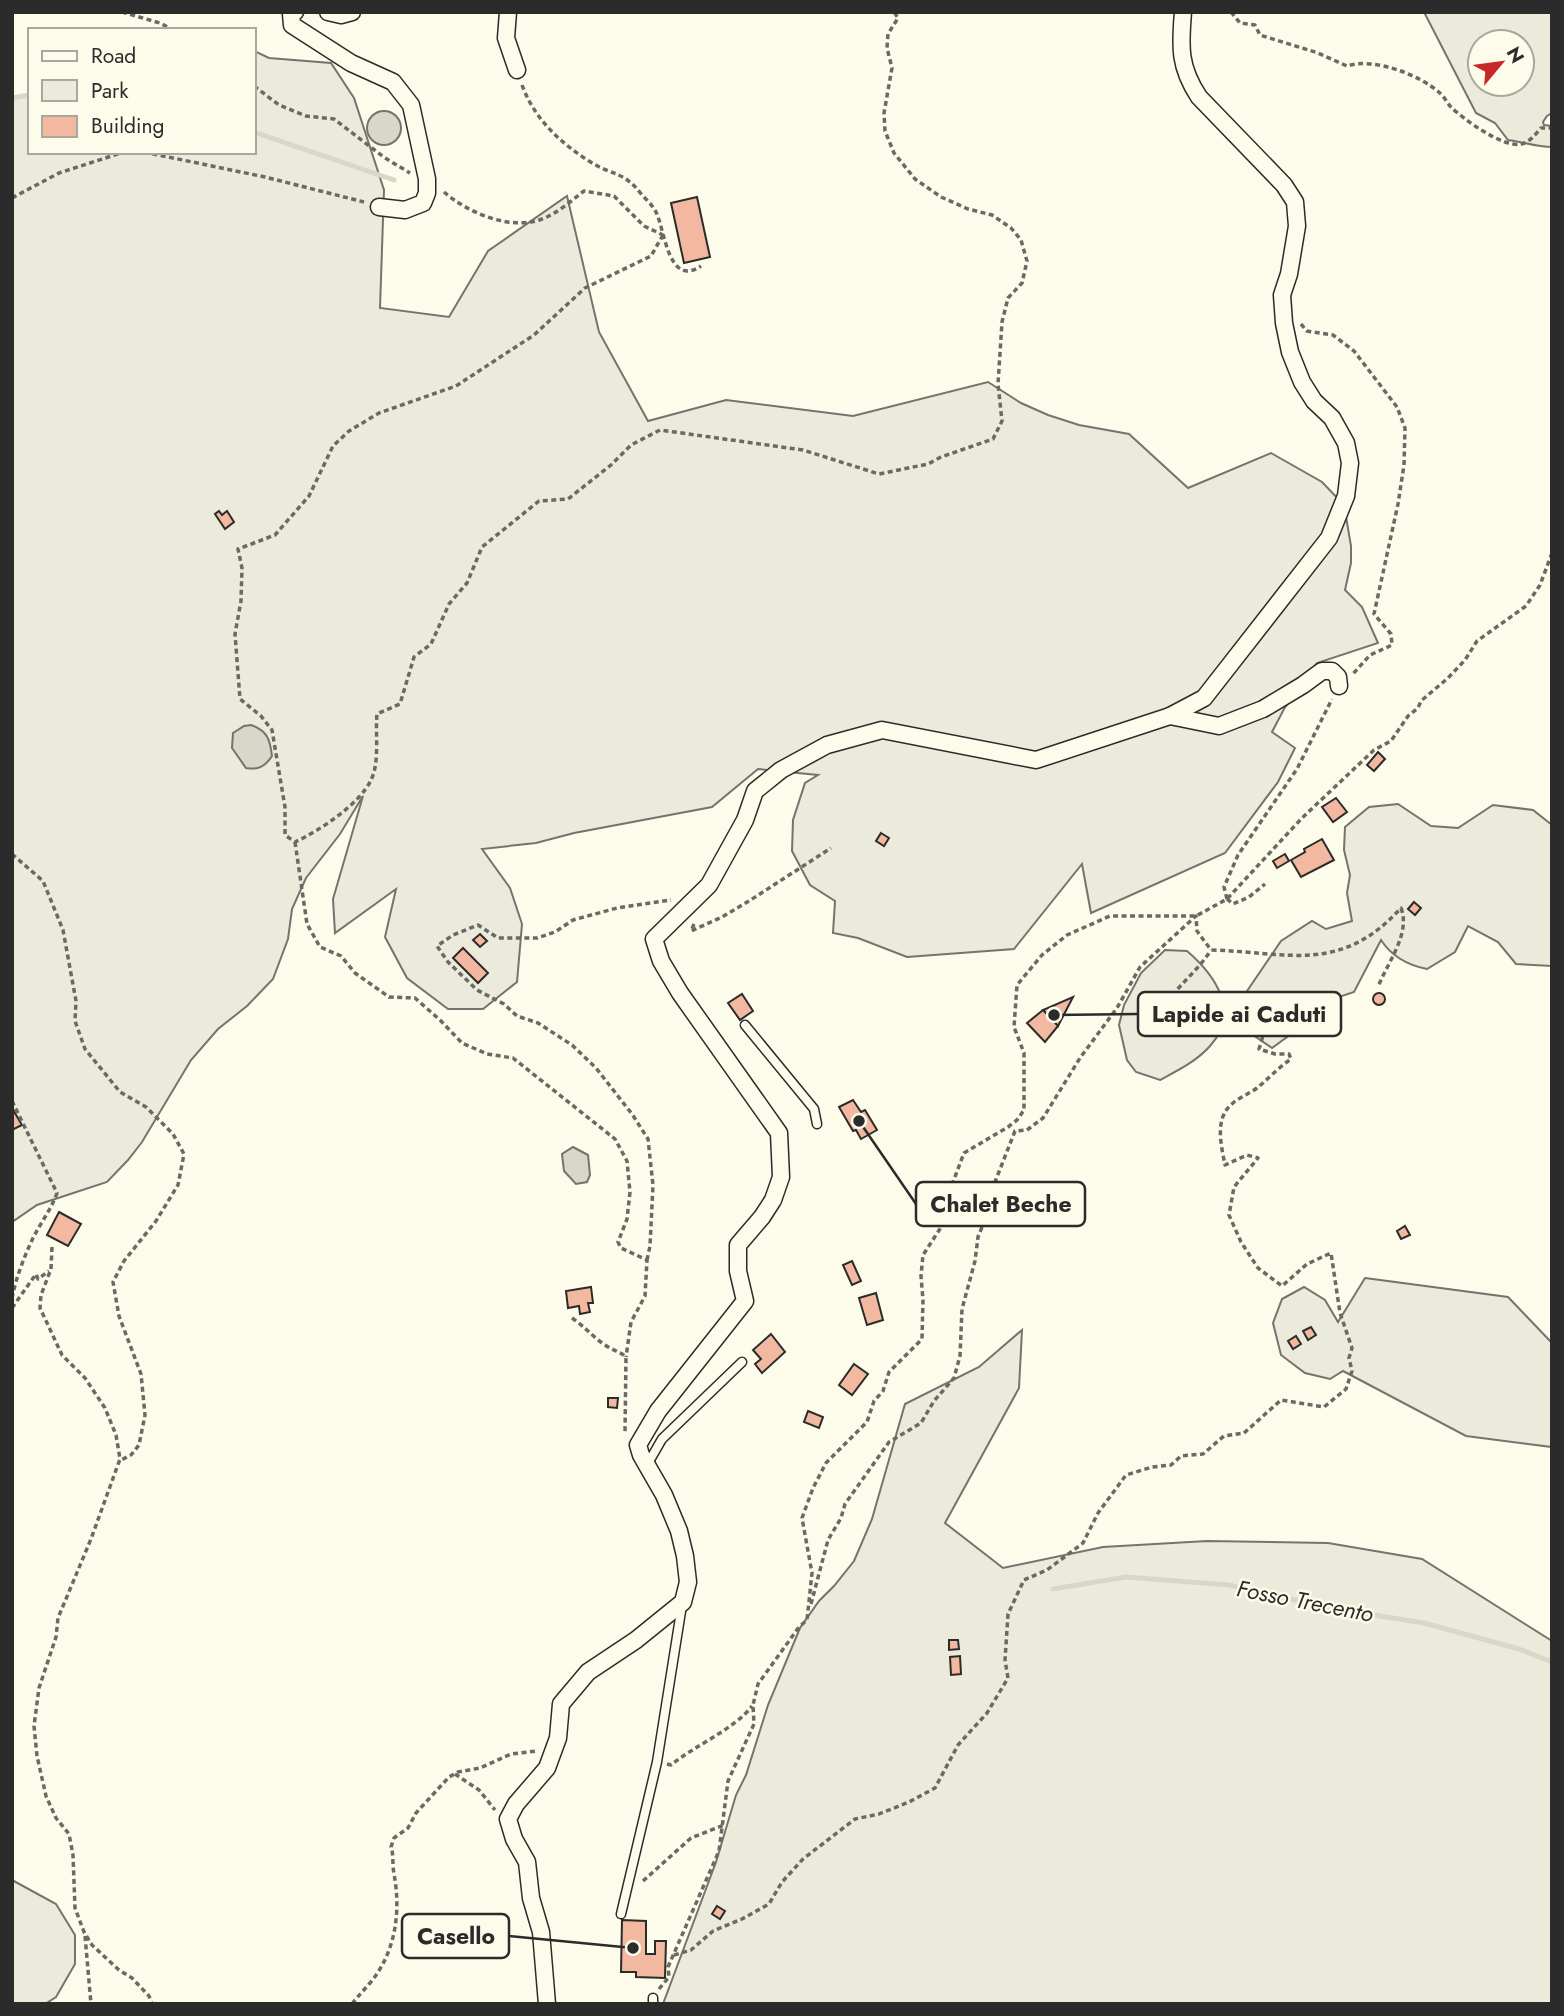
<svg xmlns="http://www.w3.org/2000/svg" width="1564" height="2016" font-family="Jost,sans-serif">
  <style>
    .green { fill: #ecebdb; stroke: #74746e; stroke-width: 2; fill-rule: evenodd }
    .water { fill: #d8d7c9; stroke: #74746e; stroke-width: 2 }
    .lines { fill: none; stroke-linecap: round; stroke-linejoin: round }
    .stream { stroke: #d8d7c9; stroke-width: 5 }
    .building { fill: #f2b8a0; stroke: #2b2b2b; stroke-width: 2 }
    .lane-casing { stroke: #2b2b2b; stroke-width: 11 }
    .street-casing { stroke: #2b2b2b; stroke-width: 19 }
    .path { stroke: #6a6964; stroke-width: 3.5; stroke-dasharray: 5 3.5; stroke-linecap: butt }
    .lane { stroke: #fdfbea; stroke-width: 8 }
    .street { stroke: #fdfbea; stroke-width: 16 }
    .labels { text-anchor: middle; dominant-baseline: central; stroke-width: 5; stroke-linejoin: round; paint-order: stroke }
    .water-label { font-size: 23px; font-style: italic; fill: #2b2b2b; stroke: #fdfbea }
    .leader { fill: none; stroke: #2b2b2b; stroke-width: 2.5 }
    .callout-dot { fill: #2b2b2b; stroke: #fdfbea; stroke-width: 2.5 }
    .callout { fill: #fdfbea; stroke: #2b2b2b; stroke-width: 2.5 }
    .callout-label { font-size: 23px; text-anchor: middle; font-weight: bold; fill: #2b2b2b }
  </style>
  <rect width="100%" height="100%" fill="#fdfbea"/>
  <g class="green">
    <path d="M1424,12H1552V113L1547,116L1543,122L1544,125L1552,126V147C1536,147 1524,142 1508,140L1495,123L1476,113ZM1480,42H1522V84H1480Z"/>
    <path d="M254,51L269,58L331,63L354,98L384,190L380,308L449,317L488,251L567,196L599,332L648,421L726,400L853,416L988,382L1021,403L1048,415L1079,425L1129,434L1188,488L1271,453L1322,482L1344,505L1351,546V563L1345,590L1362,607L1378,643L1317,663L1284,709L1272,732L1295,748L1278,782L1225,853L1091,913L1082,864L1014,949L907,957L858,938L833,933L835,901L810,885L792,851L793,820L805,783L818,775L758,769L712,807L574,833L536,843L482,849L510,888L522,924L517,982L483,1009H448L407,978L385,937L396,889L335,933L333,899L363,796L340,834L306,878L292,909L288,939L273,979L247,1006L218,1029L191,1060L142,1142L128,1160L107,1182L37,1205L12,1222V98L30,95V152H254Z"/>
    <path d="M1398,804L1431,826L1458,828L1493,805L1533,810L1552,825V966L1516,964L1498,942L1468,926L1455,952L1427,969C1407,965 1392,957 1381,940L1354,992L1315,1005L1306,1023L1272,1048L1250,1033L1241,1000L1281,941L1312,921L1326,929L1352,921L1347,893L1350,875L1344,850L1345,827L1369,807Z"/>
    <path d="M1165,950L1187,951C1215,975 1241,1012 1210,1046C1197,1061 1177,1071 1160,1080L1136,1072L1127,1060L1119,1025L1124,1005L1141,973Z"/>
    <path d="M1365,1278L1508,1297L1552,1343V1447L1466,1436L1343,1371L1330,1379L1305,1373L1281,1355L1273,1323L1282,1299L1304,1287L1325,1300L1338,1322Z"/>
    <path d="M1022,1330L1019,1388L945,1523L1003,1568L1103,1547L1207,1541L1328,1543L1422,1559L1552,1641V2004H663L716,1862L736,1795L746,1775L768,1705L800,1628L819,1601L834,1586L854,1561L872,1519L905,1404L979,1367Z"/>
    <path d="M12,1880L56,1904L75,1935V1964L56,1997L45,2004H12Z"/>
  </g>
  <g class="water">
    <circle cx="384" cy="128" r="17"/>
    <path d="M251,725C268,731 270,740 272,756C265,767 258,770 246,768L232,748L233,733L244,726Z"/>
    <path d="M573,1147L588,1155L590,1175L587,1182L576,1184L564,1171L562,1154Z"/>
  </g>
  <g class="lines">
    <g class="stream">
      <path d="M12,98L30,95"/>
      <path d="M254,132L394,180"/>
      <path d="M1053,1589L1126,1577L1229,1585L1324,1607L1424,1623L1519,1649L1552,1662"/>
    </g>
  </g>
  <g class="building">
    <path d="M697,197L710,257L684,263L671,203Z"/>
    <path d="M219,511L222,515L227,511L234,522L225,529L215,514Z"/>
    <path d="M1378,752L1385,759L1374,771L1367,765Z"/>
    <path d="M1336,798L1347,812L1333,822L1322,807Z"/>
    <path d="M881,833L889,838L884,846L876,841Z"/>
    <path d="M1322,839L1334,860L1301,877L1291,860L1305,852L1304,849Z"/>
    <path d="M1285,854L1289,861L1277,868L1273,861Z"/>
    <path d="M1414,902L1421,908L1415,915L1408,909Z"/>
    <path d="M480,934L487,941L480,947L473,940Z"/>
    <path d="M463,948L488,973L478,983L453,958Z"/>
    <circle cx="1379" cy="999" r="6"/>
    <path d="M742,994L753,1011L740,1020L728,1003Z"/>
    <path d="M1073,997L1058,1026L1043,1010Z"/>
    <path d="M1043,1010L1058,1026L1045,1042L1027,1023Z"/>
    <path d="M853,1100L861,1112L865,1110L877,1130L861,1139L856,1130L853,1131L839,1107Z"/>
    <path d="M12,1108L22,1125L12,1130Z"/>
    <path d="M59,1212L81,1224L68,1246L47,1235Z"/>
    <path d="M1405,1226L1410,1235L1401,1239L1397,1231Z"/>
    <path d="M852,1261L861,1281L852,1285L843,1265Z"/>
    <path d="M591,1287L593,1303H588L590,1312L580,1314L579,1306L568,1308L566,1291Z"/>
    <path d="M876,1293L883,1320L867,1325L859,1298Z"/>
    <path d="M1311,1327L1316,1335L1308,1340L1303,1331Z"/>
    <path d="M771,1334L785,1352L762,1373L755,1364L761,1359L753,1350Z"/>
    <path d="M1296,1336L1301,1344L1293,1349L1288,1341Z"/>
    <path d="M854,1364L868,1374L852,1395L839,1385Z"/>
    <path d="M608,1398H618L617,1408L608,1407Z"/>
    <path d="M808,1411L823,1417L819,1428L804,1422Z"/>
    <path d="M949,1640H958L959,1649L949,1650Z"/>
    <path d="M960,1656L961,1674L951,1675L950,1657Z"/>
    <path d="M717,1906L725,1911L720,1919L712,1914Z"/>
    <path d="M622,1920L646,1921V1954H655V1941H666L665,1978L636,1977V1972H621Z"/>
  </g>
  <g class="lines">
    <defs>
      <g id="lane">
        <path d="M745,1025L814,1109L817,1124"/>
        <path d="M647,1465L662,1439L742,1362"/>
        <path d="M621,1914L657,1762L682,1605"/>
        <path d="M653,2004V1998"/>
      </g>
      <g id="street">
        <path d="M295,12L291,14L292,25L351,63L393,82L411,105L427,179V193L423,203L405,210L379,207"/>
        <path d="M328,12L341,15L352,12"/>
        <path d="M508,12L506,38L517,70"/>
        <path d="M1170,716L1219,726L1263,709L1303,685L1322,671H1332L1338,677L1339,686"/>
        <path d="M547,2004L541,1932L531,1898L527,1862L514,1839L508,1819L516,1804L547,1768L558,1738L561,1704L588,1672L636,1640L683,1602L688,1582L685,1556L679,1531L664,1495L641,1455L638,1445L658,1411L745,1301L738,1271V1245L762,1217L773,1200L781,1177L779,1133L680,993L661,961L654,939L709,885L745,820L755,791L781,770L827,745L882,730L1036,760L1170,716L1204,698L1329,538L1346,496L1350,463L1346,443L1332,418L1314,401L1302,382L1290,352L1284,323L1282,295L1289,274L1297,226L1295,202L1284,185L1199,97C1179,67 1180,47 1183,12"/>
      </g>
    </defs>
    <use href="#lane" class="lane-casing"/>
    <use href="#street" class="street-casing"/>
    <g class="path">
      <path d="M122,12L160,23L173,30"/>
      <path d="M1231,12L1240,23L1255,25L1260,35L1318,53L1347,66C1373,57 1421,75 1441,94C1445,98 1447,103 1451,107C1463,119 1503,148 1521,144C1530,142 1535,135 1541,128H1552"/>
      <path d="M522,85C534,118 559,142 589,161C612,176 623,170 642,195C647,200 653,206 656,212C665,230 668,288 701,266"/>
      <path d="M254,86L279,105L306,116L334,119L385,158L410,173"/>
      <path d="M144,152L265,177L364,202"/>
      <path d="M444,192C468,213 511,231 542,219C558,213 571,201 584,191L614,196L644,226L663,235"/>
      <path d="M12,198L59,173L124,152"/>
      <path d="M663,235L651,256L585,288L534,335L456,386L379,413L349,431L333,446L309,496L275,535L238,549L242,568L241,601L235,634L240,699L261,716L272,730L285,807V835L295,842C319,831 360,804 371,780C380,762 375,733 377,714L400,704L414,657L431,644L449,604L467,583L482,547L539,501L568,499L611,465L631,445L660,430L803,450L879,474L928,464L941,457L993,439L1002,421L998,384L1002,322L1008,298L1022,283L1027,261L1021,240L1011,228L992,215L968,209L941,197L915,179L894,153L885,131L884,113L892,68L887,48L888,34L898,18L894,12"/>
      <path d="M1301,324L1307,331L1333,335L1354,351L1397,407L1405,428L1404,465L1398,504L1374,614L1391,634L1392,645L1370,655L1352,675"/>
      <path d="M295,842L307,924L320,947L341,956L355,973L389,997L415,998L440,1020L462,1043L487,1054L513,1058L615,1139L627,1161L630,1192L627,1219L618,1242L621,1248L647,1260L645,1296L631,1322L626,1357"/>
      <path d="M12,854L43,881L63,930L76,1001L75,1021L85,1049L120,1092L146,1107L173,1134L184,1154L178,1185L156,1221L124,1261L113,1282L119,1316L141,1374L145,1415L139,1445L131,1455L119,1461"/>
      <path d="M1227,899L1224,887L1238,855L1297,769L1332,699"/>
      <path d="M1227,899L1233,904L1249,897L1265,884"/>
      <path d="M694,924L691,931L722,917L749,901L831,848"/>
      <path d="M1162,1009C1176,987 1197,972 1211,950"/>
      <path d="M12,1101L57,1193C51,1210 41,1222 33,1238C24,1257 16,1278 12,1298"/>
      <path d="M52,1247L51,1269L41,1295L40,1308L62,1355L85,1378L105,1408L116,1435L120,1459L91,1539L58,1618L56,1637L39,1688L34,1726L37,1756L46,1796L56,1818L69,1834L73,1855L75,1908L84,1932L92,1945L119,1970L132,1978L149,1996L152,2004"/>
      <path d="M647,1260L650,1246L653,1185L648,1139L632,1114L596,1068L572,1045L538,1023L517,1016L504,1004L477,990L448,962L437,946L453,935L478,925L498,938H537L555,932L573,920L617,908L671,900"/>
      <path d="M12,1308L36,1274L38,1279L49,1271"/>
      <path d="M572,1318C584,1326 593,1337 605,1345C612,1350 619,1351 626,1357L625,1433"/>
      <path d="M811,1604L828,1540L841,1518L845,1504L889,1442L921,1423L934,1401L954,1378L960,1356L962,1309L975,1261L978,1237L987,1215L993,1187L1015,1131L1027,1130L1043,1118L1080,1058L1117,1008L1140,967L1196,916L1197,931L1211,950C1288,952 1340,975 1401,908C1411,934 1387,963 1378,987"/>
      <path d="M667,1764L671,1765C694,1746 736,1728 752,1706"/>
      <path d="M455,1774L479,1790L495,1810"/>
      <path d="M643,1881L691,1838L724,1825"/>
      <path d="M85,1936L91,2004"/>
      <path d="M674,1955L691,1950L713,1931L742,1919L769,1904L782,1882L803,1859L855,1819L879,1814L909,1802L935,1788L958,1745L987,1713L1008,1678L1005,1660L1008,1614L1024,1580L1047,1570L1083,1543L1098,1513L1126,1475L1152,1467L1171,1465L1181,1456L1203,1454L1224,1436L1244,1433L1281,1400L1324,1407L1346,1389L1352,1371L1349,1358L1352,1348L1340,1313L1331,1253L1307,1264L1282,1286L1258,1268L1241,1242L1229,1215L1234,1187L1258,1158L1247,1155L1225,1165C1221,1144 1214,1118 1233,1103C1240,1097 1249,1094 1257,1088C1268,1079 1278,1068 1291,1059L1289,1054H1275L1259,1049L1265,1029C1234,1009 1199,1005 1162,1009"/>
      <path d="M659,1989L669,1977L668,1967L719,1851L728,1781L754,1724L753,1705L758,1684L799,1627L807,1620L812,1573L802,1518L813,1488L826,1463L867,1422L874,1401L883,1391L889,1372L922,1339L923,1300L921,1276L923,1255L949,1215L953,1182L964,1153L1008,1127L1017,1120L1024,1110V1053L1014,1027L1017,985L1042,955L1067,935L1110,916H1196L1227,899L1302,818L1374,750L1391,741L1408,716L1418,708L1421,701L1448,678L1465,660L1477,641L1526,606L1540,585L1552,553"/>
      <path d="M352,2004C358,1996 364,1990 370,1983C396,1952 401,1911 394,1874C392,1864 394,1855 391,1847L394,1838L408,1828L416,1813L449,1777L458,1772L480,1768L511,1754L537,1751"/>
    </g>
    <use href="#lane" class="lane"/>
    <use href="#street" class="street"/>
  </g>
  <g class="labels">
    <g class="water-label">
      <text transform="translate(1305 1601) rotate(11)">Fosso Trecento</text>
    </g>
  </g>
  <path class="leader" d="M1054 1015L1138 1014M859 1121L916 1204M633 1948L509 1936"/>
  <g class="callout-dot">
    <circle cx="1054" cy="1015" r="7"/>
    <circle cx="859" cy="1121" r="7"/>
    <circle cx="633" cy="1948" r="7"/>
  </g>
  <g class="callout">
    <rect x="1138" y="992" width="203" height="44" rx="7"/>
    <rect x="916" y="1182" width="169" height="44" rx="7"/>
    <rect x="402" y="1914" width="107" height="44" rx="7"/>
  </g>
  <g class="callout-label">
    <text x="1239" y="1022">Lapide ai Caduti</text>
    <text x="1001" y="1212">Chalet Beche</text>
    <text x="456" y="1944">Casello</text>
  </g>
  <rect width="1564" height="2016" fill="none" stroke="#2b2b2b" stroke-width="28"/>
  <rect x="28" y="28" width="228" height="126" fill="#fdfbea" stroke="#a9a89e" stroke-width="2"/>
  <rect x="42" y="51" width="35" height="10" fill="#fdfbea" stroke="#a9a89e" stroke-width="2"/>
  <text x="91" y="63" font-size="21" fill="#2b2b2b">Road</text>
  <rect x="42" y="80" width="35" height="21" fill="#ecebdb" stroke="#a9a89e" stroke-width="2"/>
  <text x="91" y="98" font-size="21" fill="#2b2b2b">Park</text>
  <rect x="42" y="116" width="35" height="21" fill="#f2b8a0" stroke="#a9a89e" stroke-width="2"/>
  <text x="91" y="133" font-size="21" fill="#2b2b2b">Building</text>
  <g transform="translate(1501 63) rotate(61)"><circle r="33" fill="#fdfbea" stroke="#a9a89e" stroke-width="2"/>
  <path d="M0-5L12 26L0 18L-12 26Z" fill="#c62828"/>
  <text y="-10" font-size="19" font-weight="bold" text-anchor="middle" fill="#2b2b2b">N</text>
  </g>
</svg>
